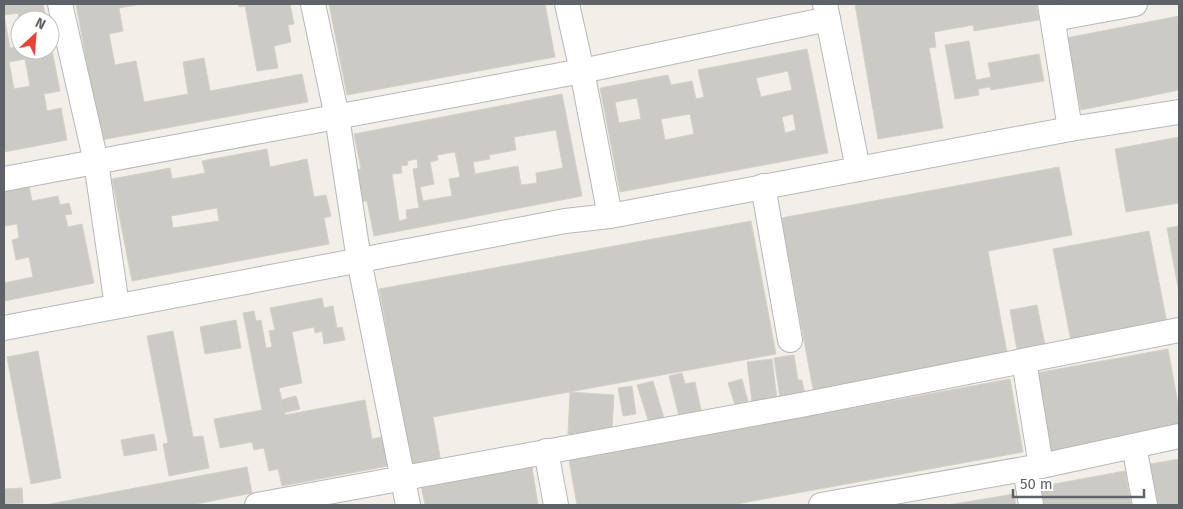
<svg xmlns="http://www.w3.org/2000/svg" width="1183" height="509" font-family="'Fira Sans',sans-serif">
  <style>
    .building { fill: #cccac5; stroke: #d6d1c6; fill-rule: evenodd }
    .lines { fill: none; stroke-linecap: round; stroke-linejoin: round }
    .minor-casing { stroke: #b5b8bc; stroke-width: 26 }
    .minor { stroke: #fff; stroke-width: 24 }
  </style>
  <rect width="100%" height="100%" fill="#f1efe8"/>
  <g class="building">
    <path d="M4,4H43L46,20H20V23L18,13L4,15L10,48L20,46V50H50V40L60,91L44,94L47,111L61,108L67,140L4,152ZM25,59L30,86L14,89L9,62Z"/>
    <path d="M76,4H141L119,8L123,31L109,34L115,65L136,61L144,102L188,94L183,62L204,58L210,91L302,74L308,102L101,140Z"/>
    <path d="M239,4H290L294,24L288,25L291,42L274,46L278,68L257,71L245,6L239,7Z"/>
    <path d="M329,4H545L555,57L347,95Z"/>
    <path d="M855,4H1036L1039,20L974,31L973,25L934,32L936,47L929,48L943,128L878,139Z"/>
    <path d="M1179,16V90L1081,110L1066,38Z"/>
    <path d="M969,41L976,80L991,77L988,63L1039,54L1044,81L991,90L990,87L978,89L979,95L955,99L945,45Z"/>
    <path d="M807,49L828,153L620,192L600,88L668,75L671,85L692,81L696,99L704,97L698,70ZM788,71L792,90L761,97L756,78ZM637,98L641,119L619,123L615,102ZM690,114L694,134L665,140L661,119ZM793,114L796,130L785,133L782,117Z"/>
    <path d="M562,94L582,196L374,236L367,201L360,202L354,170L361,169L354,134ZM556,130L563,168L536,173L537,183L521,185L518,166L475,174L473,162L490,159L489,155L516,150L514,137ZM455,152L460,177L449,179L452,196L423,201L420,187L434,184L430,162L438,160L437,155ZM417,159L418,168L413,169L419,208L406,210L407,219L399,221L392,174L402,173L401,166L408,165L407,161Z"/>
    <path d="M1179,137V203L1126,212L1115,149Z"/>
    <path d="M267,149L270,167L307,159L314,197L326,195L331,216L324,218L329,244L132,281L112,179L170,168L172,179L205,173L202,161ZM217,208L219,221L173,228L171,216Z"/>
    <path d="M1059,167L1072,235L988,251L1008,358L814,394L781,218Z"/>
    <path d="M29,186L32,201L58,196L60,205L69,203L72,214L65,215L68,227L82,224L94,283L4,301V283L33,277L29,257L16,260L12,240L19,238L17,224L4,226V191Z"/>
    <path d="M751,221L776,354L433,417L441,462L412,467L379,289Z"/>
    <path d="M1179,226V293L1167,228Z"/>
    <path d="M1149,231L1167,323L1071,341L1053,249Z"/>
    <path d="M322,298L324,308L333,306L337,328L342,327L345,340L324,344L322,331L315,333L314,327L292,332L302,383L279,388L285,415L365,400L372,439L382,437L388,466L282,486L278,469L269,471L264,448L254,450L252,442L220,448L214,419L262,410L243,313L254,311L256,321L261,320L266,348L272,347L269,331L275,330L270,308Z"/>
    <path d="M1037,305L1046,350L1018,356L1010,310Z"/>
    <path d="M236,320L241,348L205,354L200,327Z"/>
    <path d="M173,331L193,437L203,436L209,468L169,476L163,444L168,443L147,336Z"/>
    <path d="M1168,349L1179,409V429L1046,453L1031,374Z"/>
    <path d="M38,351L61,478L31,484L7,357Z"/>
    <path d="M794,355L798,380H802L805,395L780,398L774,358Z"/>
    <path d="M772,359L777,399L752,402L747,362Z"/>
    <path d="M682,373L685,384L695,382L701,410L679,416L669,376Z"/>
    <path d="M742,379L748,401L735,405L728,383Z"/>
    <path d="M1010,379L1023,452L731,505H577L569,460Z"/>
    <path d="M653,381L664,418L649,423L637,385Z"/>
    <path d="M632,386L636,414L623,416L618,388Z"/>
    <path d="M570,392L614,395L612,430L595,429L594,436L568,434Z"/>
    <path d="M296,396L300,409L283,413L280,400Z"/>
    <path d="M154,434L157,450L124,456L121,440Z"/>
    <path d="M1179,459V505H1152L1145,465Z"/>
    <path d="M247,467L252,493L191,505H45Z"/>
    <path d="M532,467L538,505H425L421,485Z"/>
    <path d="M1125,471L1131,505H1041L1038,487Z"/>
    <path d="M22,488L23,503L4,504V489Z"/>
    <path d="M1014,494L1016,505H948Z"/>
  </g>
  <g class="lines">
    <defs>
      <g id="minor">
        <path d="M60,4L96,162L117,306"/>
        <path d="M313,4L337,117L359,260L408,505"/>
        <path d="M567,4L582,71L610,216"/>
        <path d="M825,4L858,169"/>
        <path d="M1050,4L1070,129"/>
        <path d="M1053,19L1135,4"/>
        <path d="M4,179L582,71L828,19"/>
        <path d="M763,186L790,340"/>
        <path d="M4,328L565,221L610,216L1070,129L1179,112"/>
        <path d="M1024,361L1041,466"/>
        <path d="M1134,446L1145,505"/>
        <path d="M546,451L556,505"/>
        <path d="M1025,469L1031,505"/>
        <path d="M257,505L801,405L1179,330"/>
        <path d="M821,505L1041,466L1179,436"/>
      </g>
    </defs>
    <use href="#minor" class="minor-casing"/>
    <use href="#minor" class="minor"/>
  </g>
  <rect width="1183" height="509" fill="none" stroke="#5f6368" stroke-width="10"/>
  <g transform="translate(35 35) rotate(26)"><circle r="24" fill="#ffffff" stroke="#bfc1c3"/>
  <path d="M0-4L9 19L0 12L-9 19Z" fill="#ea4335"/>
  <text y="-8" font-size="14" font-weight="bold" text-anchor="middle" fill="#5f6368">N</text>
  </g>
  <path d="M1013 489v8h131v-8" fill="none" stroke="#5f6368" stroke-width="2.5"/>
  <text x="1020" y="489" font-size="15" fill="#5f6368" stroke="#ffffff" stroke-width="4" paint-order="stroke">50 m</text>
</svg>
